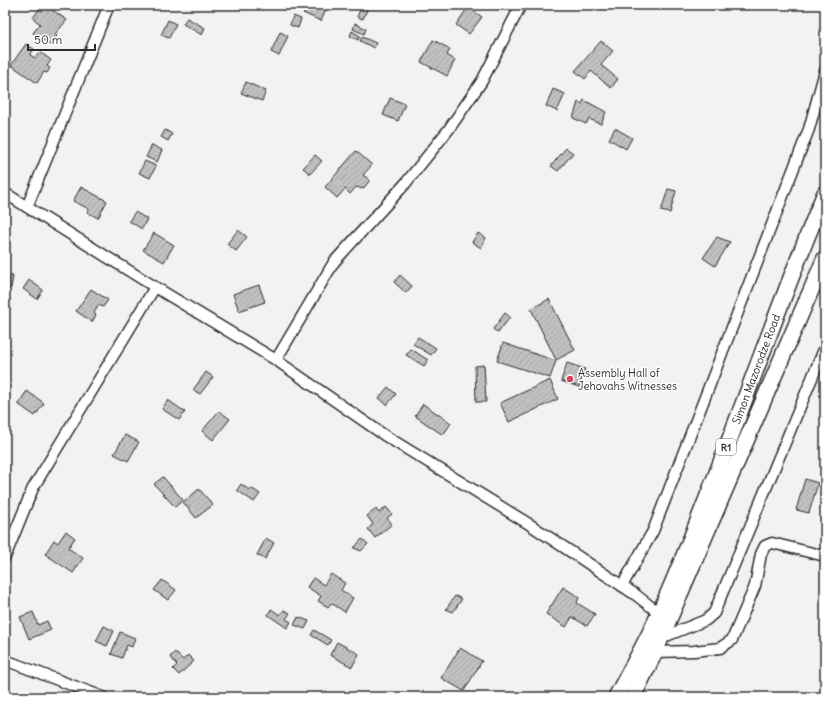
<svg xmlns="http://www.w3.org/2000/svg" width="830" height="702" font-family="Delius,sans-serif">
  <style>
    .building { fill: url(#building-hatch); stroke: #2b2b2b }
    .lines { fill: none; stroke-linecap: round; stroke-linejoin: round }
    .minor-casing { stroke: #2b2b2b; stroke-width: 13 }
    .highway-casing { stroke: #2b2b2b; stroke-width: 18 }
    .minor { stroke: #fff; stroke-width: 10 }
    .highway { stroke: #fff; stroke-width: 15 }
    .poi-dot { fill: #d1495b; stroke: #fff; stroke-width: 1.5 }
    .labels { text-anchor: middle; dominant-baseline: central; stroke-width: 3; stroke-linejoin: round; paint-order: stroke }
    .shield { fill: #fff; stroke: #6b6b6b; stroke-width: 1 }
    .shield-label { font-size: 10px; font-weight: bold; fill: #2b2b2b }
    .street-label { font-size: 11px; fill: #2b2b2b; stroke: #fff }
    .poi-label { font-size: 11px; fill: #2b2b2b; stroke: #fff; text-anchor: start }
  </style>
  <defs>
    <pattern id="building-hatch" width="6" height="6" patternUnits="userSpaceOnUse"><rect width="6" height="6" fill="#c1c1c1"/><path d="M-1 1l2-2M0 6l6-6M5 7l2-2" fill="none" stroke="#a6a6a6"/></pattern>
  </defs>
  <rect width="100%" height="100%" fill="#f2f2f2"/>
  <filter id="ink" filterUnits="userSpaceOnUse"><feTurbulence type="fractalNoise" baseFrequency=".025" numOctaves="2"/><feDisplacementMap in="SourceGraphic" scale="8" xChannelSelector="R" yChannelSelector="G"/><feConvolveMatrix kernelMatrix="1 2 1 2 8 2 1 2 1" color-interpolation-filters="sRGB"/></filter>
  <g filter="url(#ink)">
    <g class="building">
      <path d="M42,5H45L67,20L55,34L57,36L50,45L33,33L40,24L33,18Z"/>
      <path d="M307,5H317L326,10L321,21L303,13Z"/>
      <path d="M362,5H369L363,19L357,17Z"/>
      <path d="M468,7L482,17L469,34L456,25Z"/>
      <path d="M293,16L301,19L298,28L290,25Z"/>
      <path d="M187,18L205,28L202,35L183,24Z"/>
      <path d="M168,20L176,24L169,38L161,35Z"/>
      <path d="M355,23L366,29L364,34L353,29Z"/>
      <path d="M352,31L360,36L358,40L350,36Z"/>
      <path d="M280,32L288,36L279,56L271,52Z"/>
      <path d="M362,37L376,43L374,48L360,41Z"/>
      <path d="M433,40L450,49L447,55L455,60L447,76L421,62Z"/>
      <path d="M601,41L613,51L601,65L618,79L611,88L591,71L585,79L575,71Z"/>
      <path d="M26,44L34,49L30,55L35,58L40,52L51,60L47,66L50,68L47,73L44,72L37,83L11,65Z"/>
      <path d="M246,82L266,91L262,101L241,93Z"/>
      <path d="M553,89L565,94L557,111L546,106Z"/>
      <path d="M390,98L405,104L398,121L383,115Z"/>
      <path d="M584,100L606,112L601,124L589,119L586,124L573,118L578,102L582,104Z"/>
      <path d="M5,123L10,126L5,132Z"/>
      <path d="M615,128L632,138L626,149L609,139Z"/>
      <path d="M165,130L172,134L168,141L161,137Z"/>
      <path d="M152,145L162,150L157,162L146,157Z"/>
      <path d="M566,148L573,153L558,171L551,166Z"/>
      <path d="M356,151L372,165L363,175L370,180L363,189L356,187L350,194L345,189L337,198L325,187Z"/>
      <path d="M315,155L322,161L310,174L303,168Z"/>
      <path d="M145,161L156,166L150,178L139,173Z"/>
      <path d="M81,187L107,201L98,218L87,212L89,209L73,201Z"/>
      <path d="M668,189L676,191L670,213L661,211Z"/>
      <path d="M135,212L147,219L142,229L129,221Z"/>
      <path d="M238,230L247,237L236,251L227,244Z"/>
      <path d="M154,233L174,245L164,262L143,250Z"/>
      <path d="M478,233L486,238L481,248L472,242Z"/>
      <path d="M717,237L730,242L715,266L703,258Z"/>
      <path d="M5,275L13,276L11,288H5Z"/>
      <path d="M400,275L412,286L406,293L394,282Z"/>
      <path d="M29,280L43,290L37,299L23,289Z"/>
      <path d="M259,285L265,302L239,311L233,294Z"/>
      <path d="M91,289L108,300L103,307L99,305L94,313L96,315L92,322L76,311Z"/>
      <path d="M549,299L575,350L556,360L531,309Z"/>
      <path d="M505,313L510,317L498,333L493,329Z"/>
      <path d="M418,337L436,348L431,355L413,344Z"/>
      <path d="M503,343L556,361L550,378L497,361Z"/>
      <path d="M411,349L428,360L424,366L406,355Z"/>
      <path d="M567,363L585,369L579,387L561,381Z"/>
      <path d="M484,365L486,402H476L475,366Z"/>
      <path d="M206,372L213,377L200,394L193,390Z"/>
      <path d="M550,380L558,399L509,422L500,403Z"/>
      <path d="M388,387L396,394L387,405L379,398Z"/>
      <path d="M27,391L44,403L35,416L18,404Z"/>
      <path d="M168,400L185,412L179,420L162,409Z"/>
      <path d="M423,404L451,423L443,435L415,416Z"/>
      <path d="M219,411L230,419L213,440L202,431Z"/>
      <path d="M125,435L139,442L128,461L114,454Z"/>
      <path d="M163,477L183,500L175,507L154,484Z"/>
      <path d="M805,479L818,483L809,513L796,510Z"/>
      <path d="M241,484L249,490L251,488L260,494L254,502L237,490Z"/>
      <path d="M199,489L213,505L196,518L183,502Z"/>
      <path d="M386,507L392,514L387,518L392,524L375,538L368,529L373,524L367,516L376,509L379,513Z"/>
      <path d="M66,531L75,538L68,548L83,558L73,573L45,554L54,540L58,543Z"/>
      <path d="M266,538L274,543L265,559L257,555Z"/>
      <path d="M362,539L368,544L361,551L354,548Z"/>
      <path d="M331,574L345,583L341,590L353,598L345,612L331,603L328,607L318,601L321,596L307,587L313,578L324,585Z"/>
      <path d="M162,580L176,590L168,600L154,590Z"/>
      <path d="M563,587L579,597L577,603L595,614L587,626L572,617L566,627L546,614Z"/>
      <path d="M455,596L462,599L453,612L446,609Z"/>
      <path d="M271,609L280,615L284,610L290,613L286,619L291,622L287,628L268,615Z"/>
      <path d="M33,612L38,625L47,621L51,630L29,639L20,617Z"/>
      <path d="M298,617L309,621L305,629L294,625Z"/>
      <path d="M104,626L114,631L107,646L96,641Z"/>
      <path d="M314,630L331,640L328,645L311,635Z"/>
      <path d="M120,632L135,638L132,647L127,645L122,658L111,654Z"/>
      <path d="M337,642L359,654L352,667L330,655Z"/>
      <path d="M460,648L482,661L464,691L441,678Z"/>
      <path d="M175,652L183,660L188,655L194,661L179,675L173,669L177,665L170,657Z"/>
    </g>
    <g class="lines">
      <defs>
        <g id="minor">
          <path d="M109,5L27,207L155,287L276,360L384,435L529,524L636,595L659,613"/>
          <path d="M5,193L27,207"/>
          <path d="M276,360L334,262L405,184L449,129L482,81L521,5"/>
          <path d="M5,557L33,488L155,287"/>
          <path d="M622,586L653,531L809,129L825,71"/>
          <path d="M661,638L706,620L714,613L825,347"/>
          <path d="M655,652L694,651L720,648L732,640L755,586L761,554L765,546L772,543L825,556"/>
          <path d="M5,660L103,697"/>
        </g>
        <g id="highway">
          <path id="s1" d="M616,697C632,667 649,637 663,605C722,470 768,329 825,193"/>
          <path d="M633,697L655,652L825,258"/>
        </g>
      </defs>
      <use href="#minor" class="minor-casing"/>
      <use href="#highway" class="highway-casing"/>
      <use href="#minor" class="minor"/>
      <use href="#highway" class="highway"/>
    </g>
  </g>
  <circle class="poi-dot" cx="570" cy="379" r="4"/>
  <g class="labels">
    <rect class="shield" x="716" y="439" width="20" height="16" rx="3"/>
    <g class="shield-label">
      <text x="726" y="447">R1</text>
    </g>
    <g class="street-label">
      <text stroke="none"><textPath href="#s1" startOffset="357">Simon Mazorodze Road</textPath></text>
    </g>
    <g class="poi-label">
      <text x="578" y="373">Assembly Hall of<tspan x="578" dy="13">Jehovahs Witnesses</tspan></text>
    </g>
  </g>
  <rect width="830" height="702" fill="none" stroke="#fff" stroke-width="20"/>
  <rect x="10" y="10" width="810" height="682" fill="none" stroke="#2b2b2b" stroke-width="1.5" filter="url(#ink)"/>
  <path d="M28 44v6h67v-6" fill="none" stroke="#2b2b2b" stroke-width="2"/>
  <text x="34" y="44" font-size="12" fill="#2b2b2b" stroke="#ffffff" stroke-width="3" paint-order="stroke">50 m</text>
</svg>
